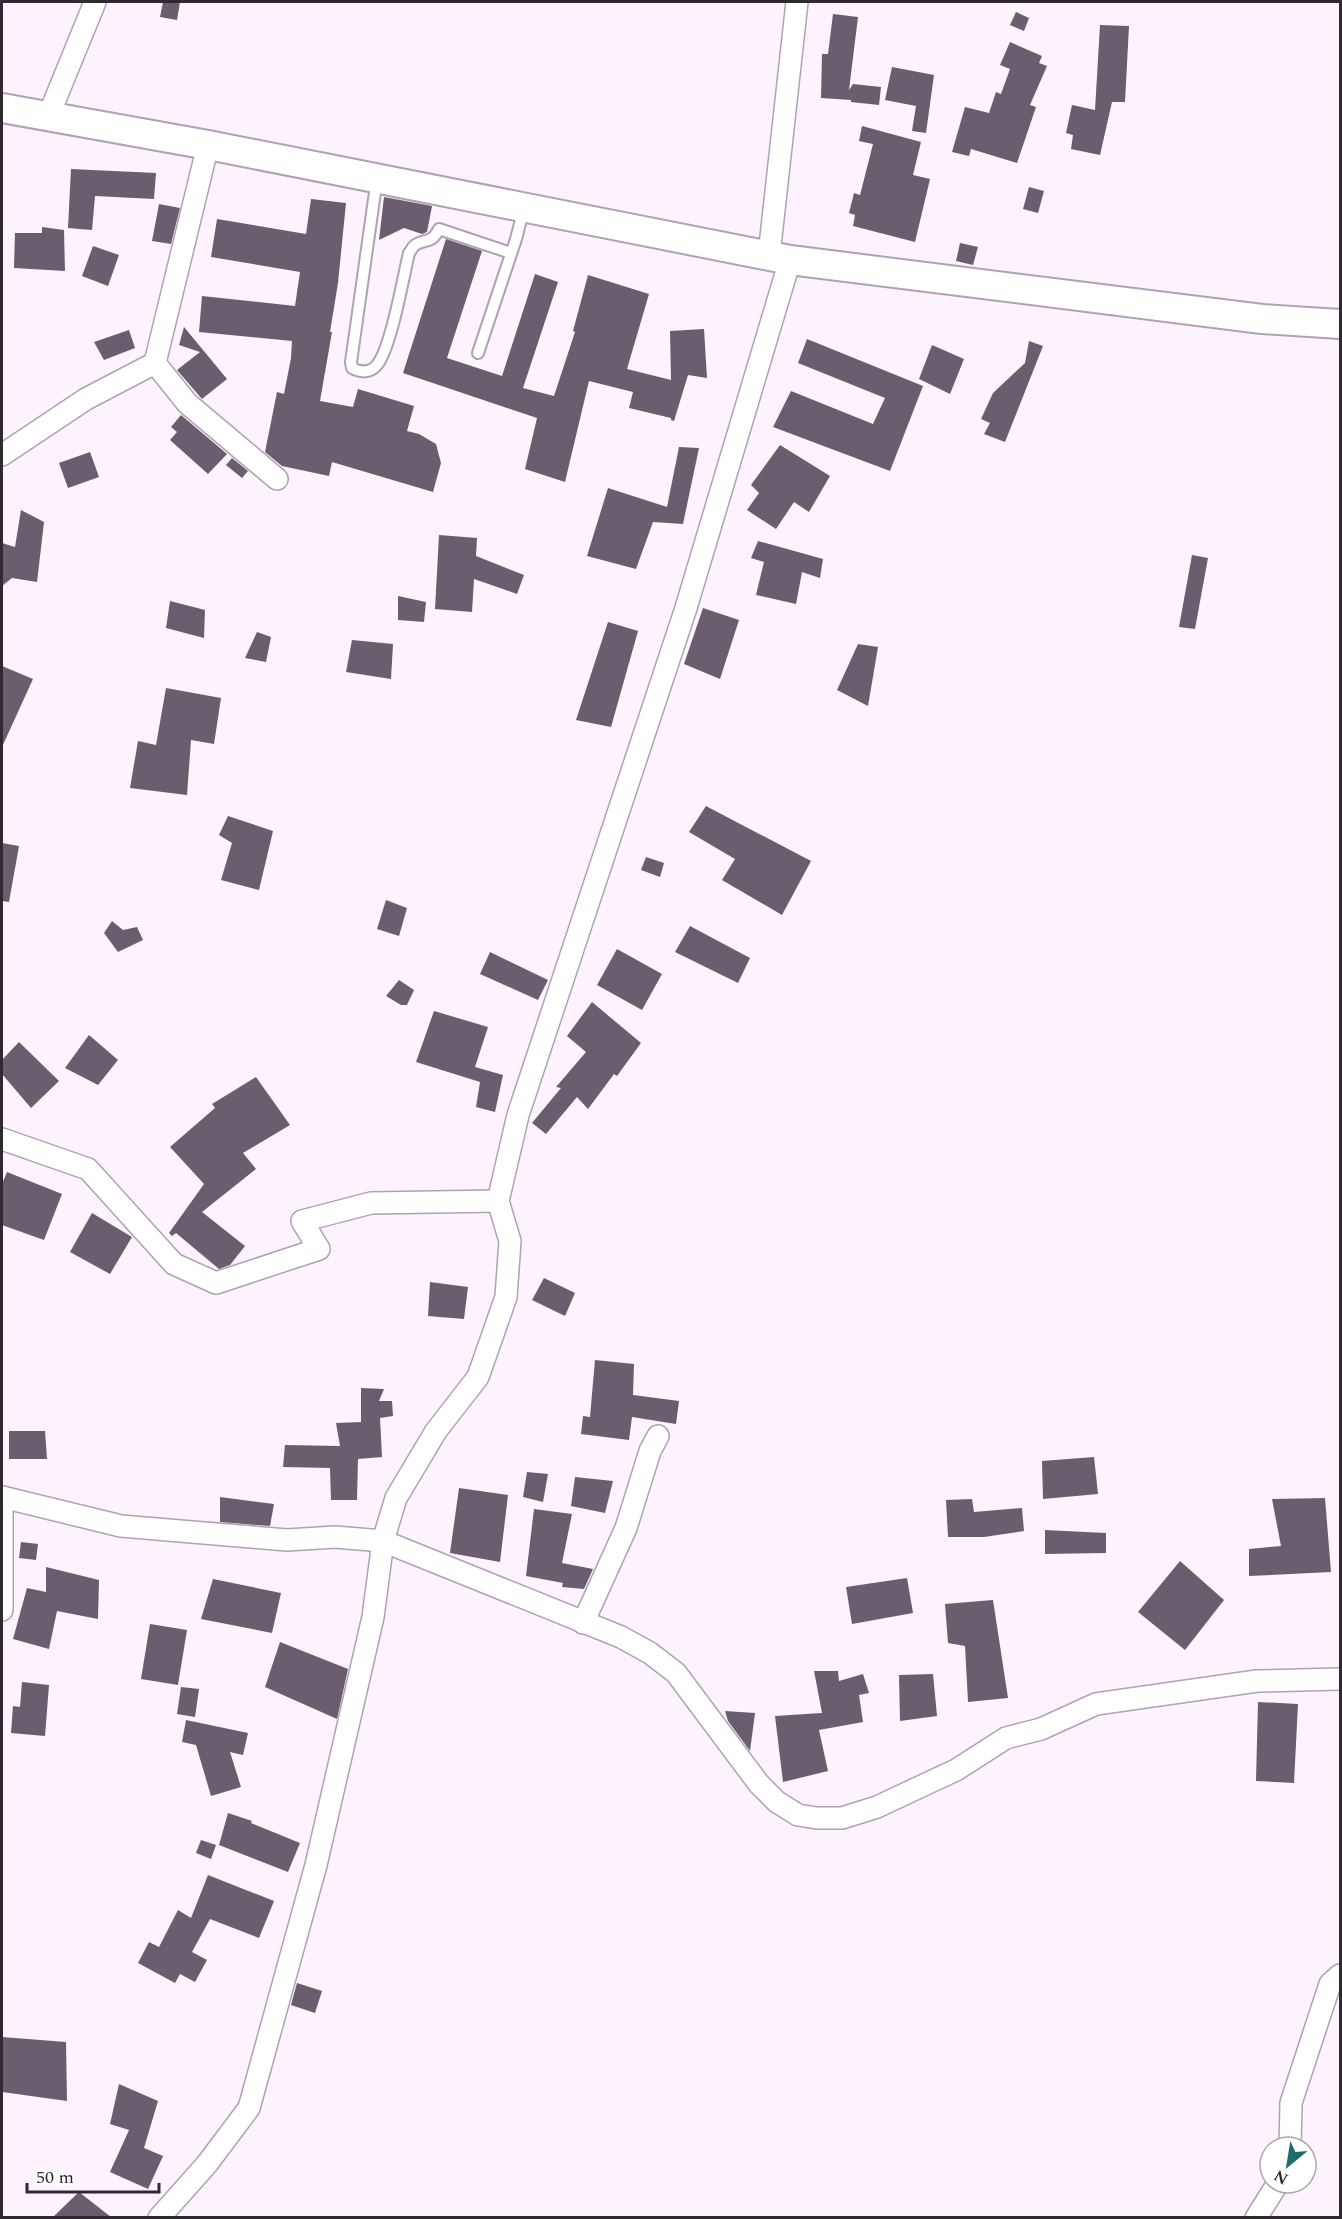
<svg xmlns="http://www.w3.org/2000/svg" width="1342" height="2219" font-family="Spectral,serif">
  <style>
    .building { fill: #6a5d6d }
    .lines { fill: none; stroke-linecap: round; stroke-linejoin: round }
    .lane-casing { stroke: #b0a1b3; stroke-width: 14 }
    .street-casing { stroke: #b0a1b3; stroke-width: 24 }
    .secondary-casing { stroke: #b0a1b3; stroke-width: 32 }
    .lane { stroke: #fff; stroke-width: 10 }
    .street { stroke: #fff; stroke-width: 21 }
    .secondary { stroke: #fff; stroke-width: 28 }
  </style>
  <rect width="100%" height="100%" fill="#fcf3fe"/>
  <g class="building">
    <path d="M163,2H180L177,20L160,17Z"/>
    <path d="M1016,12L1029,18L1024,31L1010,25Z"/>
    <path d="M833,14L858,17L849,90L853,84L881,87L879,105L851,102V100L821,98L822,54H828Z"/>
    <path d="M1100,25L1129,26L1125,102H1112L1100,155L1071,149L1073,135L1066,133L1072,105L1095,110Z"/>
    <path d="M1010,42L1042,56L1039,63L1047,66L1030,105L1036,107L1017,163L971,149L969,156L952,152L965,107L989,113L996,92L1001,94L1010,69L1000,65Z"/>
    <path d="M892,67L934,75L926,133L912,131L916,106L885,100Z"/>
    <path d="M862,126L921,142L913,175L930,179L915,242L853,226L855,215L849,213L854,193L860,195L873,144L859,141Z"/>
    <path d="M71,169L156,173L154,199L95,196L92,230L68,228Z"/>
    <path d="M1029,187L1044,191L1038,213L1023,209Z"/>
    <path d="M384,197L432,206L427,232L422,234L404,228L379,240Z"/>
    <path d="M311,199L346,203L338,283L330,332H332L320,401L353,407L358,389L414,406L407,431L419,434L436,444L441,463L433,492L332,462L329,476L282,466L265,452L277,392L284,394L291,358L292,341L199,332L202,296L295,306L300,272L211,257L217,219L306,234Z"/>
    <path d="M159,204L180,208L171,244L152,241Z"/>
    <path d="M42,227L64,230L65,271L14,268L15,233H42Z"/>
    <path d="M446,239L482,251L447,358L502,376L535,274L558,282L523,388L554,396L575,332L573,331L588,275L649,294L627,369L671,380L670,331L704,329L707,378L688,375L674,421L671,420V418L629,408L633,392L589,381L565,482L525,469L537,418L403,373Z"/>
    <path d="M960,243L978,247L973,265L956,261Z"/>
    <path d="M93,246L119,255L108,286L82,276Z"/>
    <path d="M184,327L227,379L202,399L177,370L200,352L179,345Z"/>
    <path d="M129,330L135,348L104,360L94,342Z"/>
    <path d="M807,339L923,386L890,471L773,427L791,391L873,424L885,398L798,363Z"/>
    <path d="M1029,341L1043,346L1005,442L984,434L990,423L981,419L993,393L1025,363Z"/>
    <path d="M932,345L964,359L950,394L919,379Z"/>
    <path d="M181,415L227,454L208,474L170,440L177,432L171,427Z"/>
    <path d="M780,445L830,476L809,512L794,502L776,529L747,510L759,493L751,485Z"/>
    <path d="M679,447L699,448L683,524L653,522L636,569L587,556L608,488L667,507Z"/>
    <path d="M90,452L99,477L68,488L59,463Z"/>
    <path d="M232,458L248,471L242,478L226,465Z"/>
    <path d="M21,510L44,522L37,582L12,578L2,586V543L15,547Z"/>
    <path d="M439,535L477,538L476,556L524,575L517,594L474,579L472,612L435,609Z"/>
    <path d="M758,541L823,559L820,578L802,572L796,604L756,595L764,562L751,558Z"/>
    <path d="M1192,555L1208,558L1195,629L1179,627Z"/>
    <path d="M398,596L426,602L424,622L398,620Z"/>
    <path d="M170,601L205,610L204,638L166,628Z"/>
    <path d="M703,608L739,620L720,679L684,664Z"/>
    <path d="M608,622L638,631L611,727L576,720Z"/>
    <path d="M257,632L271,637L266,662L245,658Z"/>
    <path d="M352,640L393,644L391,679L346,672Z"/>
    <path d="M858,644L878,647L868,706L837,690Z"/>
    <path d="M2,666L33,679L2,747Z"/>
    <path d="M166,688L221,698L214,744L191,740L187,795L130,788L138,741L156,745Z"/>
    <path d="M706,806L811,861L782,915L722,880L735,859L689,832Z"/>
    <path d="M228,816L273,831L259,890L221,880L232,843L219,835Z"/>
    <path d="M2,843L19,846L9,902L2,901Z"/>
    <path d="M646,857L664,863L660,877L641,870Z"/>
    <path d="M386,900L407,908L399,936L377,929Z"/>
    <path d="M112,921L123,930L137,927L143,940L118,952L104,933Z"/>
    <path d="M690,926L750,958L738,983L675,952Z"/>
    <path d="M617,949L662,974L642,1010L597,985Z"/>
    <path d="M490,952L548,980L538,1000L480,974Z"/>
    <path d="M399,980L414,990L407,1005H401L386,996Z"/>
    <path d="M592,1002L641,1043L617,1076L614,1074L588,1109L577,1097L546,1134L532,1123L561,1088L556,1087L586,1052L567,1036Z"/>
    <path d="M434,1011L488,1027L475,1067L503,1075L495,1112L476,1107L480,1082L416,1062Z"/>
    <path d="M89,1035L118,1060L98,1085L65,1068Z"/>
    <path d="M19,1042L59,1081L31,1108L2,1074V1060Z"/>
    <path d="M256,1077L290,1125L243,1153L256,1169L202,1212L245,1246L230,1265L219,1269L176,1233L172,1236L169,1233L204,1184L170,1147L215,1108L212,1104Z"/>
    <path d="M7,1172L62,1194L44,1240L2,1225V1184Z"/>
    <path d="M92,1213L132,1237L110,1274L70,1252Z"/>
    <path d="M544,1278L575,1293L565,1316L532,1300Z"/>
    <path d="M430,1282L468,1287L464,1319L428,1316Z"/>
    <path d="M595,1360L634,1364L633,1395L679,1401L676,1424L632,1417L629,1440L581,1434L583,1416L590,1417Z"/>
    <path d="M361,1388L384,1389L379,1401H392L393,1416L380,1418L382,1457L358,1459L357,1500H331L330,1468L283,1467L285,1445L340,1446L336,1423L361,1422Z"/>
    <path d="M9,1431H45L47,1459H9Z"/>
    <path d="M1094,1457L1098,1494L1043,1499L1042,1461Z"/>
    <path d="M527,1472L548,1474L543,1502L523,1497Z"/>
    <path d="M575,1477L613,1481L605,1513L571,1506Z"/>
    <path d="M459,1488L508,1495L500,1562L450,1553Z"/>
    <path d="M220,1497L274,1504L270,1526L220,1522Z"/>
    <path d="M1325,1498L1331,1572L1249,1576V1549L1281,1546L1272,1499Z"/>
    <path d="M972,1499L974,1512L1022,1508L1024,1531L984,1537H948L946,1500Z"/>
    <path d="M534,1509L572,1514L562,1563L593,1569L584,1589L562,1587L563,1583L526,1576Z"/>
    <path d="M1045,1530L1106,1533V1553L1045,1554Z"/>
    <path d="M21,1542L38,1544L36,1560L19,1558Z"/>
    <path d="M1180,1561L1224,1600L1185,1650L1138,1612Z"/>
    <path d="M46,1567L99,1580L98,1619L57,1611L49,1649L13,1639L27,1588L46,1592Z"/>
    <path d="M907,1578L913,1613L852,1624L846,1587Z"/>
    <path d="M213,1579L281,1593L272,1633L201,1619Z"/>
    <path d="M993,1600L1008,1698L968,1702L965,1646L948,1643L945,1604Z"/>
    <path d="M150,1624L187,1630L178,1685L141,1679Z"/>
    <path d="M280,1642L348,1669L337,1719L265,1687Z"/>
    <path d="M814,1671H838L839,1681L863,1674L869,1693L859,1695L863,1722L819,1730L828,1771L783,1782L775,1716L822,1713Z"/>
    <path d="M933,1674L937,1716L900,1721L899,1675Z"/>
    <path d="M22,1682L49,1685L45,1736L11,1733L13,1706L20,1707Z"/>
    <path d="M181,1687L199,1689L195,1717L177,1714Z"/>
    <path d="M1258,1702L1298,1704L1294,1783L1256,1781Z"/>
    <path d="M725,1711L755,1713L750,1751L728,1721Z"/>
    <path d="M186,1720L248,1733L243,1755L230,1752L241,1787L211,1796L196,1745L182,1742Z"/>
    <path d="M228,1813L252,1821L251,1823L300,1843L288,1872L219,1845Z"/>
    <path d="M201,1840L216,1845L211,1859L196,1853Z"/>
    <path d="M208,1875L274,1901L259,1938L210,1919L192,1952L207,1960L195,1982L180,1974L175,1983L138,1963L149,1942L159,1947L178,1910L191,1918Z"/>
    <path d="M297,1983L322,1991L315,2013L291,2005Z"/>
    <path d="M2,2037L66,2042L67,2101L2,2092Z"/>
    <path d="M119,2084L158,2101L144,2148L163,2156L148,2189L110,2172L129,2130L110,2124Z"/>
    <path d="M79,2192L111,2217H53Z"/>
  </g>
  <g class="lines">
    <defs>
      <g id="lane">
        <path d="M377,178L351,362L352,368C361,373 370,373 377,365C391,348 403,278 409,253C411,251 412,247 415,245C425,238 431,245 439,229L511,253"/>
        <path d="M478,353L516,239L524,208"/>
      </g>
      <g id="street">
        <path d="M48,117L95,2"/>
        <path d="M769,255L797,2"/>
        <path d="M155,363L187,403L277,479"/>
        <path d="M2,455L86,399L155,363L208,145"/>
        <path d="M2,1139L88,1169L174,1264L216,1283L319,1249L302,1221L371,1203L498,1201"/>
        <path d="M2,1497L121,1526L287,1540L335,1537L383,1541L396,1498L436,1431L478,1377L506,1297L510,1241L498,1201L518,1115L686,608L790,260"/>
        <path d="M2,1610V1497"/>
        <path d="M583,1623L626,1528L650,1451L658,1436"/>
        <path d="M1290,2147L1291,2103L1330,1984L1340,1975"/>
        <path d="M159,2218L207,2164L249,2108L316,1865L373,1617L383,1541L621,1637L650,1653L676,1673L759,1784L777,1802L798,1815L817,1818H842L877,1807L956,1770L1006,1738L1041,1729L1096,1704L1257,1681L1340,1679"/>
        <path d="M1256,2218L1278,2183"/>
      </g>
      <path id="secondary" d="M2,108L208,145L790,260L1262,319L1340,324"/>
    </defs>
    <use href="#lane" class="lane-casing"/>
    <use href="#street" class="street-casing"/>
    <use href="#secondary" class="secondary-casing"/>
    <use href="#lane" class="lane"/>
    <use href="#street" class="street"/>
    <use href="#secondary" class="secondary"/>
  </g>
  <rect width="1342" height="2219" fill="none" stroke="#2f2930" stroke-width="6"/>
  <g transform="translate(1288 2165) rotate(210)"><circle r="28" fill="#ffffff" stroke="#aca9ac" stroke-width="1.5"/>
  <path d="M0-4.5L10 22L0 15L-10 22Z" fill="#216c69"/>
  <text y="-9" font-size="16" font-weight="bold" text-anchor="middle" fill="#2f2930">N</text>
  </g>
  <path d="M27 2183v9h132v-9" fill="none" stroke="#2f2930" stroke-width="3"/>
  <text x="36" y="2183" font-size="18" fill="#2f2930" stroke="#ffffff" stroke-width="4.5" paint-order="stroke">50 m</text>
</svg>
